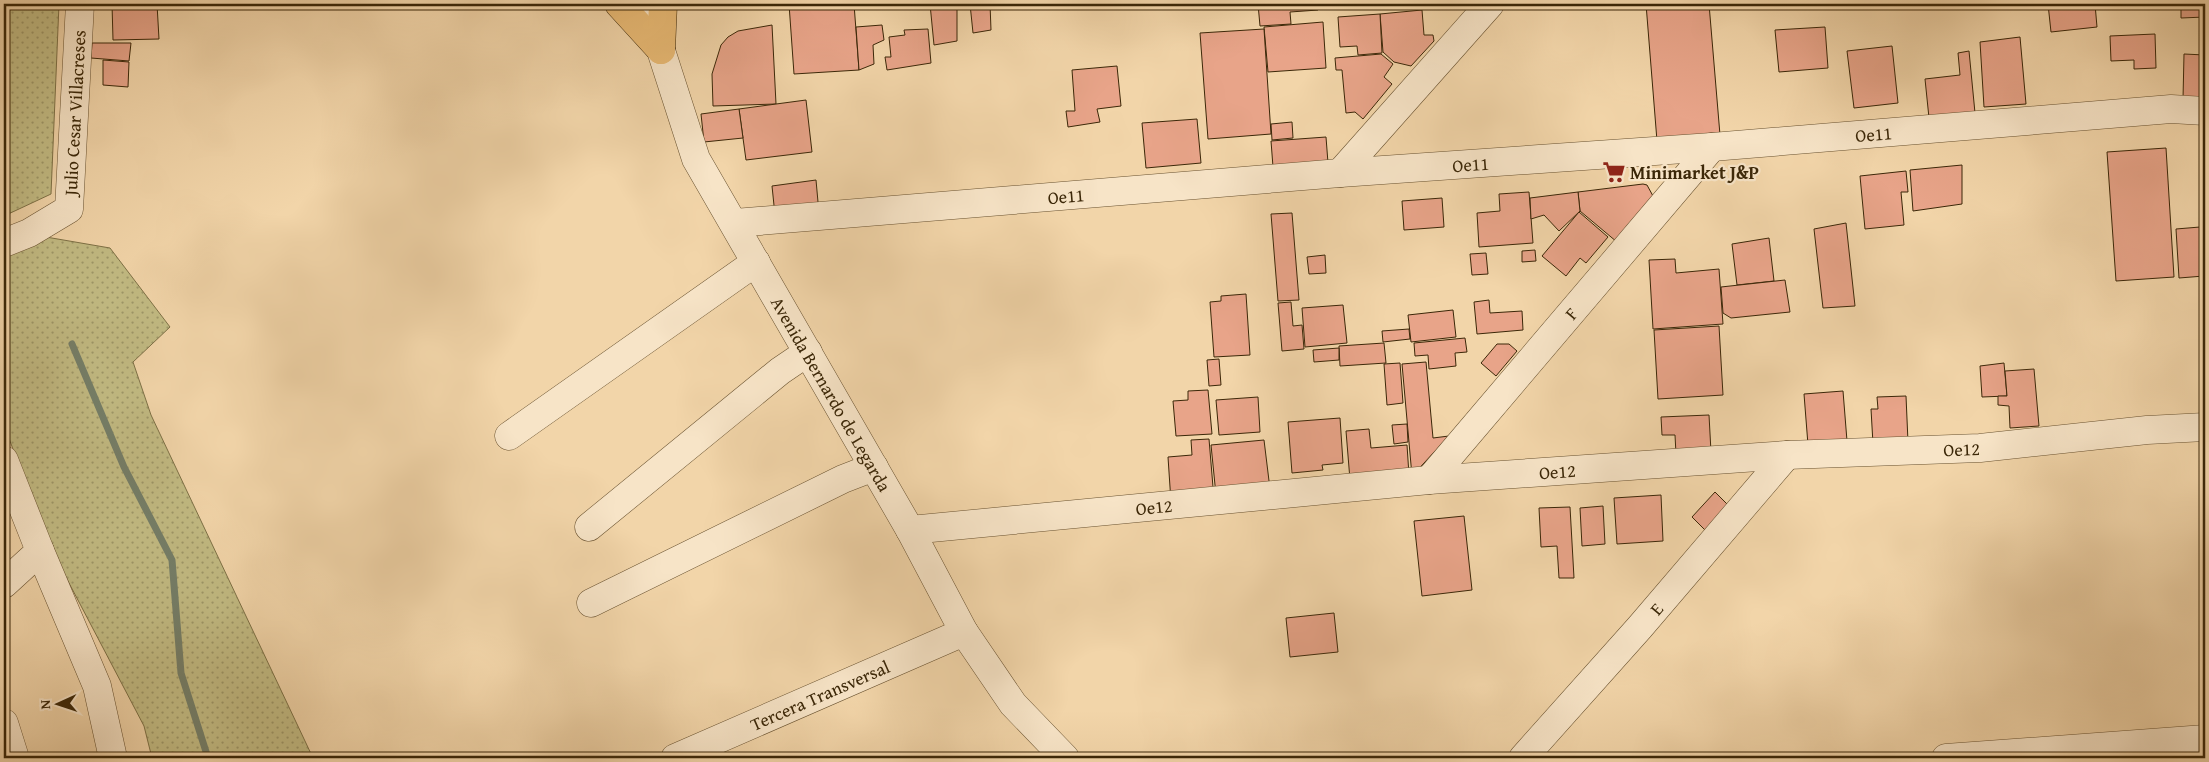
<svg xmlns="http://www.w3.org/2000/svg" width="2209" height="762" font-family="'Gentium Book Plus',serif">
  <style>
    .grass { fill: url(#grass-dots); stroke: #7e7146 }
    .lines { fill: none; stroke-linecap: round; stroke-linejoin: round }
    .stream { stroke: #757f69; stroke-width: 7 }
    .building { fill: #e8a489; stroke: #3b2708 }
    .minor-casing { stroke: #695230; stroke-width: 29 }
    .major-casing { stroke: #3b2708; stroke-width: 29 }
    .minor { stroke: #f7e4c7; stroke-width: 28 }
    .major { stroke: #e9ba74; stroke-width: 28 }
    .labels { text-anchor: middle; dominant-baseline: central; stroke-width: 4.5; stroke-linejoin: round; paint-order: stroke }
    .street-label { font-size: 18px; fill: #3b2708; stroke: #f7e4c7 }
    .poi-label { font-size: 18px; font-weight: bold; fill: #3b2708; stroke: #f7e4c7; text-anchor: start }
  </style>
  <defs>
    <pattern id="grass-dots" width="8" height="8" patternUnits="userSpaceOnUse" patternTransform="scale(1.25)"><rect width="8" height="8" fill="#c2bb83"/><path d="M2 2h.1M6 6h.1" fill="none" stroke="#9f9869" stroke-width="1.8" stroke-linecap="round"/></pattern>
  </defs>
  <rect width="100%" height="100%" fill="#f2d5a9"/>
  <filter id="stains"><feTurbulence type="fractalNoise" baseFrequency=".004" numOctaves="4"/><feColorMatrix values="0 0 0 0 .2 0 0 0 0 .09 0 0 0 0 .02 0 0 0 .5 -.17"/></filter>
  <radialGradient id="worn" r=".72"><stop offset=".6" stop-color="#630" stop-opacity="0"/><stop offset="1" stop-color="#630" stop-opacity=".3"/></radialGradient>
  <g class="grass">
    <path d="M4,4H59L51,194L4,216Z"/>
    <path d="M46,237L110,248L170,327L133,362L151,415L313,758H152L144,726L48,543L4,425V251Z"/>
  </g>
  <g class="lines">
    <path class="stream" d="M72,344L124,467L172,560L181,673L208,758"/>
  </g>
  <g class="building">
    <path d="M112,4H157L159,39L113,40Z"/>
    <path d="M789,4H854L859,70L794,74Z"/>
    <path d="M930,4H957V41L934,45Z"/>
    <path d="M970,4H990L991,30L973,33Z"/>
    <path d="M1258,4H1317L1318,10L1290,12L1291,24L1260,26Z"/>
    <path d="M1646,4H1709L1720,135L1657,141Z"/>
    <path d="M2048,4H2095L2097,27L2051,32Z"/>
    <path d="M2181,4H2205V17L2181,18Z"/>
    <path d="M1422,10L1424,35H1433L1434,41L1411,66L1394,62L1383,52L1380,14Z"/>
    <path d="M1380,14L1382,53L1358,55L1357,46L1340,47L1338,17Z"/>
    <path d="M1323,22L1326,68L1268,72L1264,27Z"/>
    <path d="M772,25L776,104L713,106L712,74L721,45L728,37L738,31Z"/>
    <path d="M882,25L884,40L873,45L874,64L859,70L856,27Z"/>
    <path d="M1825,27L1828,68L1779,72L1775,30Z"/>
    <path d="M928,29L931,63L887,70L885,57H891L889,37L905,35L904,30Z"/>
    <path d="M1264,29L1271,134L1208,139L1200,33Z"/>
    <path d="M2155,34L2156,68L2134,69V60L2111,61L2110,36Z"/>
    <path d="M2020,37L2026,104L1984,107L1980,42Z"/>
    <path d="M92,43H131L129,61L91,58Z"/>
    <path d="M1892,46L1898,103L1854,108L1847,51Z"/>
    <path d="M1969,51L1975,113L1929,118L1925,79L1960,75L1958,53Z"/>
    <path d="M1381,54L1393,64L1384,77L1392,84L1363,119L1355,112L1346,113L1342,70H1336L1335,58Z"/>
    <path d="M2184,54L2205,55V99H2183Z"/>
    <path d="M103,60L129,62L128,87L103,85Z"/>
    <path d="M1117,66L1121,106L1097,109L1100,122L1068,127L1066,111H1075L1072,70Z"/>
    <path d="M806,100L812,152L746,160L739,109Z"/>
    <path d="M739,109L743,138L704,142L701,114Z"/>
    <path d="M1197,119L1201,163L1146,168L1142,123Z"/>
    <path d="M1292,122L1293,138L1272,140L1271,124Z"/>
    <path d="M1326,137L1328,163L1273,167L1271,141Z"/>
    <path d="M2166,148L2174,277L2116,281L2107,152Z"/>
    <path d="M1962,165V204L1913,211L1910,170Z"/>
    <path d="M1906,171L1908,192H1901L1904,225L1865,229L1860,176Z"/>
    <path d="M816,180L819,213L775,215L772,186Z"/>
    <path d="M1643,184L1647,185L1653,196L1617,242L1580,211L1578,192Z"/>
    <path d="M1529,192L1533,243L1479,247L1477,213L1500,211L1499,194Z"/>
    <path d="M1578,192L1580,211L1559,231L1544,215L1531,219L1530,198Z"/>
    <path d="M1442,198L1444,227L1404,230L1402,201Z"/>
    <path d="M1579,212L1608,237L1586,263L1580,258L1566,276L1542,256Z"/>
    <path d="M1292,213L1299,300L1278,301L1271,214Z"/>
    <path d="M1846,223L1855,306L1823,308L1814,229Z"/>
    <path d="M2200,227L2204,276L2179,278L2176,229Z"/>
    <path d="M1769,238L1774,281L1737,285L1732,244Z"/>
    <path d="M1535,250L1536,261L1522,262V251Z"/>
    <path d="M1486,253L1488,274L1472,275L1470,254Z"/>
    <path d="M1325,255L1326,273L1309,274L1307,257Z"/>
    <path d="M1675,259L1676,273L1719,269L1723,324L1653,329L1649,260Z"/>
    <path d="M1785,280L1790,312L1731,318L1723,313L1721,287Z"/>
    <path d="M1246,294L1250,355L1214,357L1210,302L1221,301V296Z"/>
    <path d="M1489,300L1490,313L1522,311L1523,330L1477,334L1474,302Z"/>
    <path d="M1291,302L1293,326L1302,325L1304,349L1282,351L1278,303Z"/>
    <path d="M1343,305L1347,343L1305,347L1302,308Z"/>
    <path d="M1453,310L1456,337L1411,342L1408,315Z"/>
    <path d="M1719,326L1723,395L1658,399L1654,330Z"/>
    <path d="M1409,329L1410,339L1383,342L1382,331Z"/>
    <path d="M1465,338L1467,352L1455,353L1456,366L1429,369L1428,355L1415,356L1414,343Z"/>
    <path d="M1384,343L1386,363L1340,366L1339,346Z"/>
    <path d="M1497,344H1509L1517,351L1496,376L1481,363Z"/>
    <path d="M1339,348V360L1314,362L1313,350Z"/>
    <path d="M1219,359L1221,385L1209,386L1207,360Z"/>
    <path d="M1426,362L1433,438L1449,436L1412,476L1402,364Z"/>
    <path d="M1400,363L1403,403L1387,405L1384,364Z"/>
    <path d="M2004,363L2007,396L1982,397L1980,366Z"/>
    <path d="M2034,369L2039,426L2010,428L2009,406L1998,405V396H2007L2005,371Z"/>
    <path d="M1208,390L1212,434L1176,436L1173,401L1188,400V391Z"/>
    <path d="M1843,391L1847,441L1808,445L1804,394Z"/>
    <path d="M1906,396L1908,442L1873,444L1871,409H1878L1877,397Z"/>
    <path d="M1258,397L1260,432L1219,435L1216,400Z"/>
    <path d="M1709,415L1711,452L1676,454L1675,435H1662L1661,417Z"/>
    <path d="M1340,418L1343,463L1322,465L1323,470L1292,473L1288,422Z"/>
    <path d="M1407,424L1408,442L1394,444L1392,425Z"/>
    <path d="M1369,429L1371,448L1407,445L1409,475L1350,480L1346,431Z"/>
    <path d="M1209,439L1214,499L1171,502L1168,457L1192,455L1191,440Z"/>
    <path d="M1264,440L1270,489L1216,495L1211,445Z"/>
    <path d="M1715,492L1729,506L1706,531L1692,517Z"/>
    <path d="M1661,495L1663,541L1617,544L1614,498Z"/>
    <path d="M1603,506L1605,544L1582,546L1580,508Z"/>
    <path d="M1570,507L1574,578H1559L1557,546L1541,547L1539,508Z"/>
    <path d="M1464,516L1472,590L1422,596L1414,521Z"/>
    <path d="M1334,613L1338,652L1290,657L1286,618Z"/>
  </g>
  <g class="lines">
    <defs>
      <g id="minor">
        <path id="s1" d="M646,4L696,159L910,530L964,632L1013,704L1065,758"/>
        <path d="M1340,173L1490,4"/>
        <path id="s2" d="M735,223L1340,173L1712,147L2171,109L2205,111"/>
        <path id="s3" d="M4,243L29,233L69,209L80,4"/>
        <path d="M509,436L756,262"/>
        <path d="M4,460L40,551L4,584"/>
        <path id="s4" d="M1429,480L1712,147"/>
        <path d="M589,527L780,371L808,352"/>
        <path id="s5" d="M910,530L1429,480L1787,455L1980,448L2147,430L2205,427"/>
        <path d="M40,551L97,686L113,758"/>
        <path d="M591,603L843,479L874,467"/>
        <path d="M4,723L15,758"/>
        <path id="s6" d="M675,758L964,632"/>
        <path id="s7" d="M1523,758L1640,627L1787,455"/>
        <path d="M1946,758L2205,739"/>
      </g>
      <g id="major">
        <path d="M619,4L661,50"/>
        <path d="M661,50L663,4"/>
      </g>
    </defs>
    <use href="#minor" class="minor-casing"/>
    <use href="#major" class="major-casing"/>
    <use href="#minor" class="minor"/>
    <use href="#major" class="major"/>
  </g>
  <defs>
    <symbol id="supermarket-bare" viewBox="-9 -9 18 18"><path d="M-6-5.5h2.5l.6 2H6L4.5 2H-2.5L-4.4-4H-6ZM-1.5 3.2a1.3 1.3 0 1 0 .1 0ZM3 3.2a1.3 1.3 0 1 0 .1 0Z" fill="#8f2418" stroke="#f7e4c7" stroke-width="2.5" paint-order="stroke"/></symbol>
  </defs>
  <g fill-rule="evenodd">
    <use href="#supermarket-bare" x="1598" y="156" width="32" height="32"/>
  </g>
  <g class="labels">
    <g class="street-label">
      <text stroke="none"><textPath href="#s3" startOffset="170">Julio Cesar Villacreses</textPath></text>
      <text stroke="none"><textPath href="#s2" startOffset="1142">Oe11</textPath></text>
      <text stroke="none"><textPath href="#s2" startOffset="738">Oe11</textPath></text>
      <text stroke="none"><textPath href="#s2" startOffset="332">Oe11</textPath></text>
      <text stroke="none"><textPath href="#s4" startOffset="219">F</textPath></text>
      <text stroke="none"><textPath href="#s1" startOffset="434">Avenida Bernardo de Legarda</textPath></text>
      <text stroke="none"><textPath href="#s5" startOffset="1055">Oe12</textPath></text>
      <text stroke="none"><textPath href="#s5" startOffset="650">Oe12</textPath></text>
      <text stroke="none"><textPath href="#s5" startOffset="245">Oe12</textPath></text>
      <text stroke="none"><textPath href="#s7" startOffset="200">E</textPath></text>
      <text stroke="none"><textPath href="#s6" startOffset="158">Tercera Transversal</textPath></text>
    </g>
    <g class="poi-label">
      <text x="1630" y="172">Minimarket J&amp;P</text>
    </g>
  </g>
  <rect width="2209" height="762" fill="none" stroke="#f2d5a9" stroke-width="20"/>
  <rect x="5" y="5" width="2199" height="752" fill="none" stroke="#3b2708" stroke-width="2.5"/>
  <rect x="10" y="10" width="2189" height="742" fill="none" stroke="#3b2708"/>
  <g transform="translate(58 704) rotate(267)" stroke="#f7e4c7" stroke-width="4" paint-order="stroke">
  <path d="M0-4L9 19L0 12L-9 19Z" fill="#3b2708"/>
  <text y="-8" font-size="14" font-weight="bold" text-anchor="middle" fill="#3b2708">N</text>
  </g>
  <rect width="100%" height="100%" filter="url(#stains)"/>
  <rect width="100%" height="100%" fill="url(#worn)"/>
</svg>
